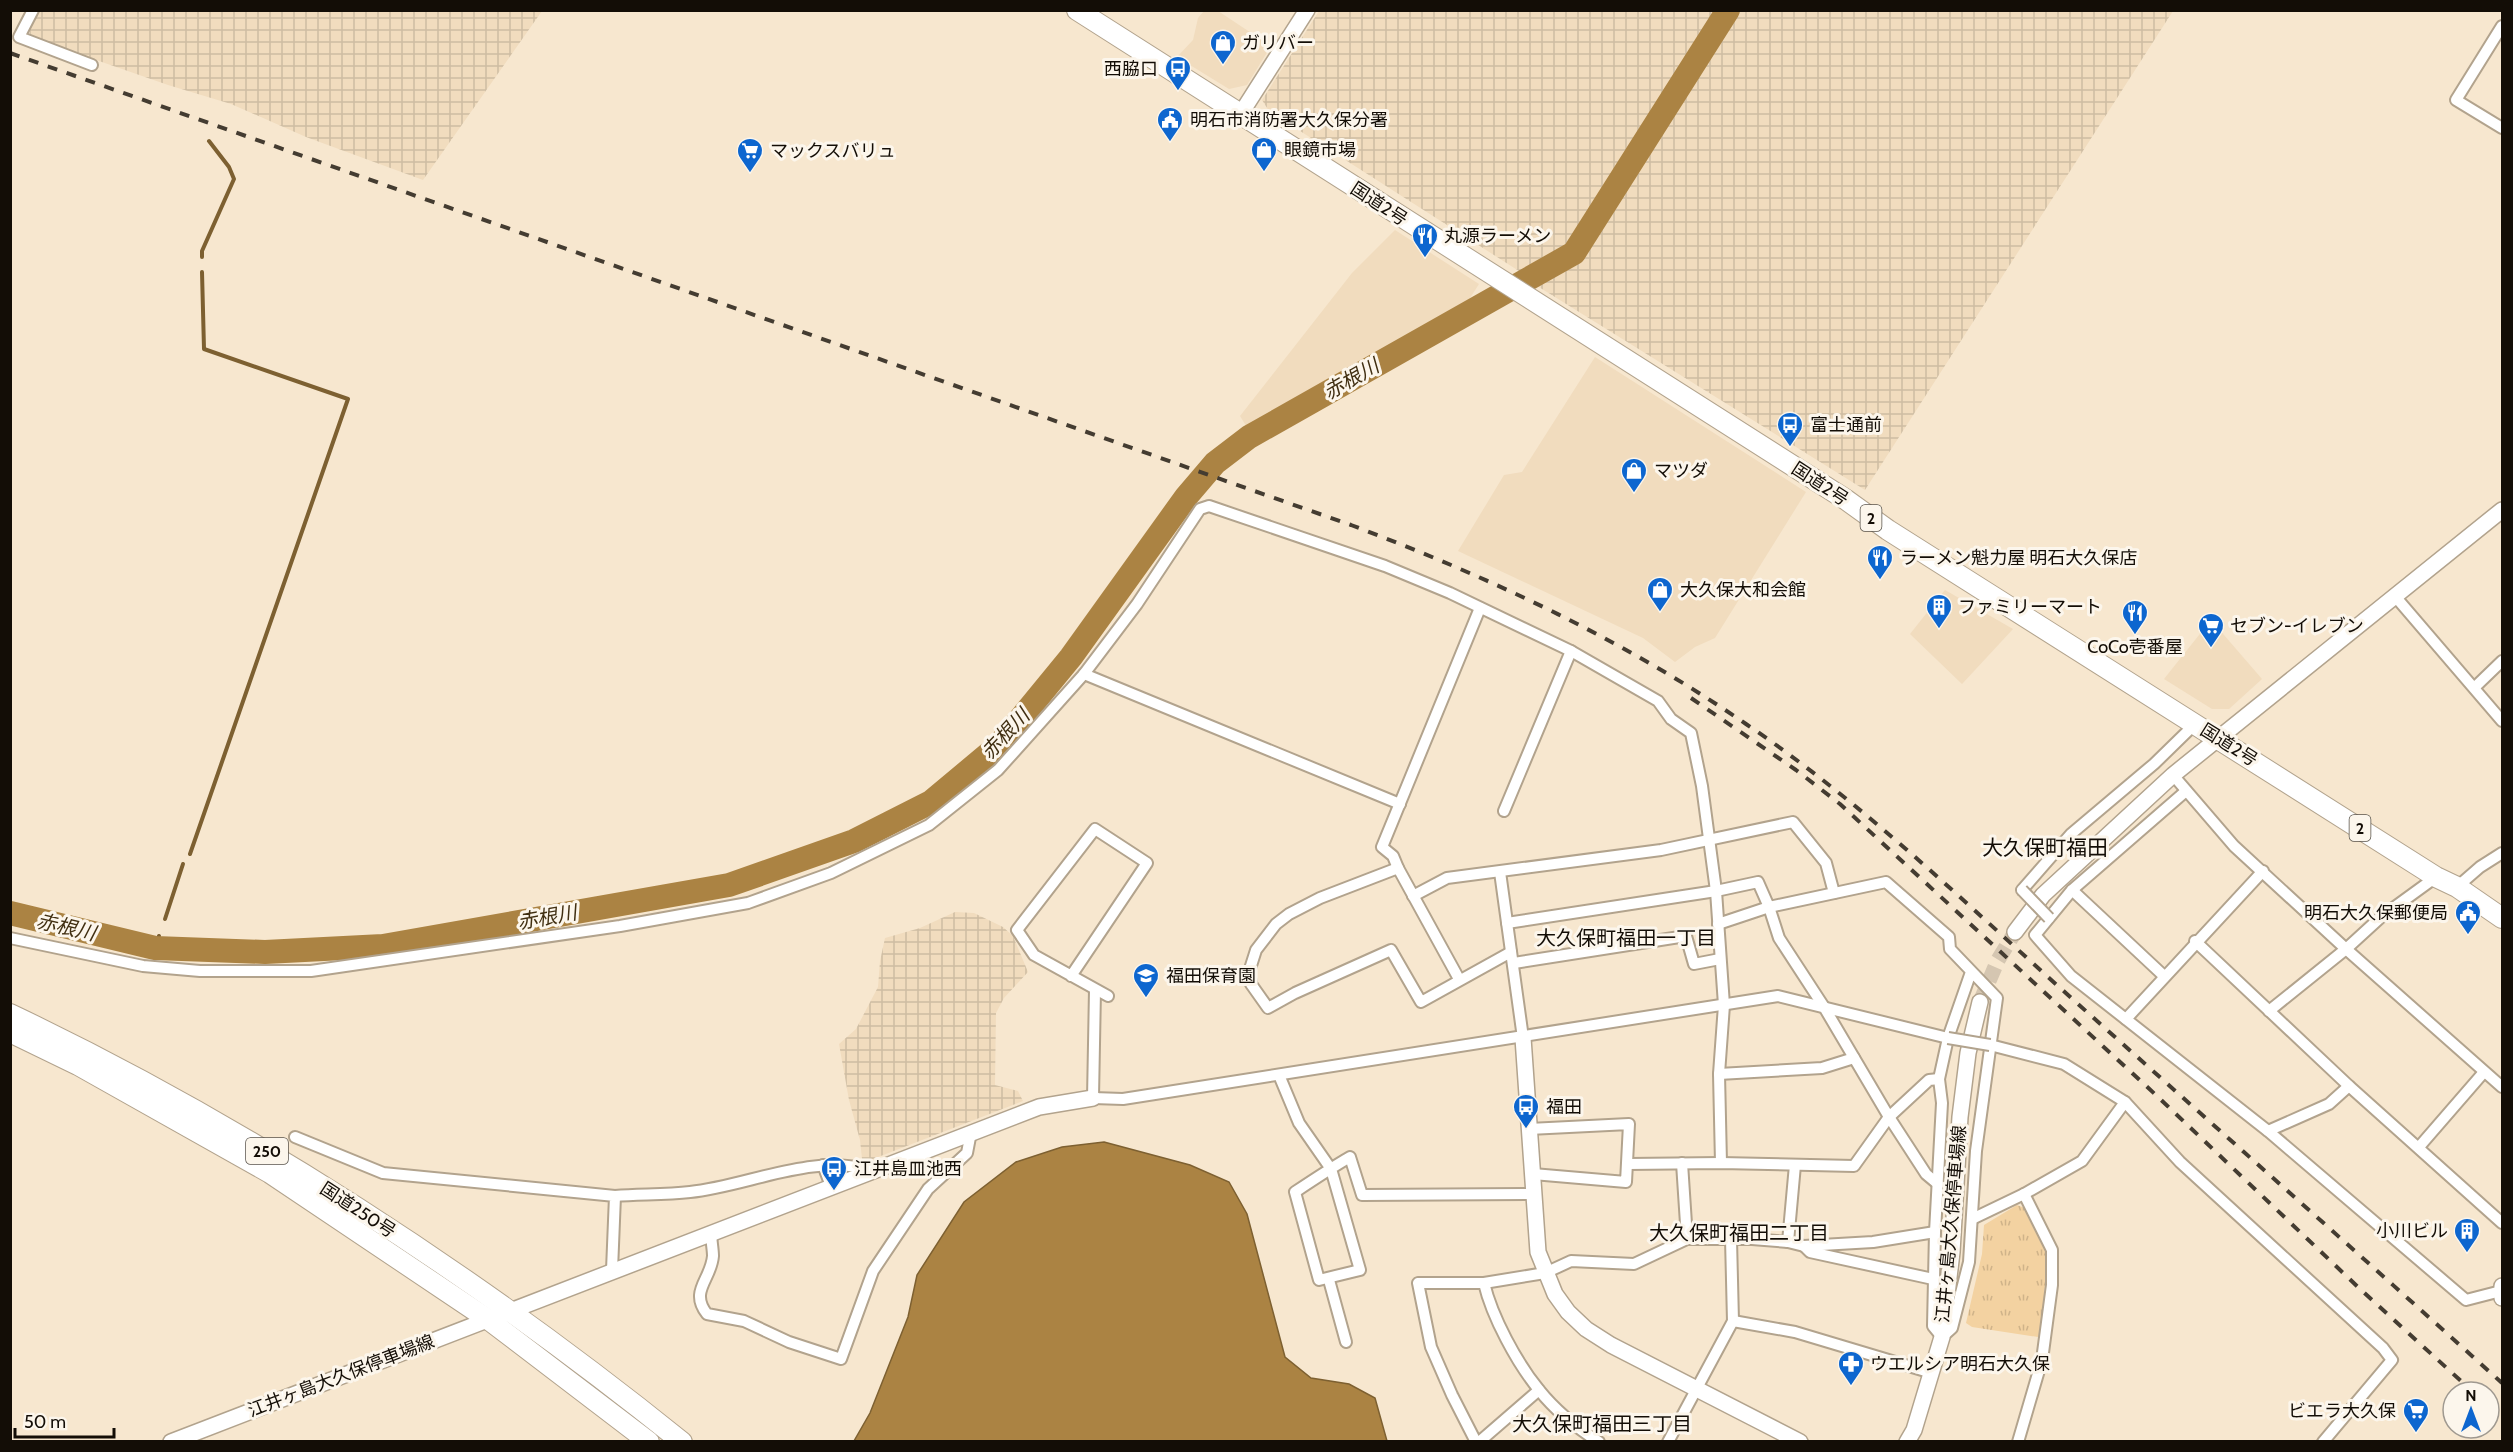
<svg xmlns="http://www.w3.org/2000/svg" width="2513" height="1452" font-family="Cabin,'Noto Sans JP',sans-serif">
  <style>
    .built { fill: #f1dcbe }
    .industrial { fill: url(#industrial-grid) }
    .park { fill: url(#park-tufts) }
    .water { fill: #ab8343; stroke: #7d6031; stroke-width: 1.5 }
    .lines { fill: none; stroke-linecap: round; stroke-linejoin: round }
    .stream { stroke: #7d6031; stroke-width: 4 }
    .river { stroke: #ab8343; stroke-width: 24 }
    .secondary-tunnel { stroke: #d5c6b1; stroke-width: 15; stroke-dasharray: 15 8; stroke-linecap: butt }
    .street-casing { stroke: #b2a38d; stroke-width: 14 }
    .secondary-casing { stroke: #b2a38d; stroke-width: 18 }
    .highway-casing { stroke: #b2a38d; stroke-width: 22 }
    .street { stroke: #fff; stroke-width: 10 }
    .secondary { stroke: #fff; stroke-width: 15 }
    .highway { stroke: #fff; stroke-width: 20 }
    .rail { stroke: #443c31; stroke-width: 4; stroke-dasharray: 10 10; stroke-linecap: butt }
    .street-bridge-casing { stroke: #b2a38d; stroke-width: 14; stroke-linecap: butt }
    .street-bridge { stroke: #fff; stroke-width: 10 }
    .labels { text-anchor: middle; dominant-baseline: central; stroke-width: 6; stroke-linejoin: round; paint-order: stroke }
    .shield { fill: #fcf6ec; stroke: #59534b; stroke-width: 1.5 }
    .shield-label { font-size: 16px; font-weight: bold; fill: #130d06 }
    .poi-label { font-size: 18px; fill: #130d06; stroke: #fcf6ec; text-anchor: start }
    .street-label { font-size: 18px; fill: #130d06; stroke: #fcf6ec }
    .water-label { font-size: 20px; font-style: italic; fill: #412f12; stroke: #fcf6ec }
    .neighbourhood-label { font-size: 20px; fill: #130d06; stroke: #fcf6ec }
    .quarter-label { font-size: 21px; fill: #130d06; stroke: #fcf6ec }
  </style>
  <defs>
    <pattern id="industrial-grid" width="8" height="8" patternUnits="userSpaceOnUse" patternTransform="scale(1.5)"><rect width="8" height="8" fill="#f1dcbe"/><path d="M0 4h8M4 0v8" fill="none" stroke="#cebca2"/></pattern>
    <pattern id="park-tufts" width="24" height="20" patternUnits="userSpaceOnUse" patternTransform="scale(1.5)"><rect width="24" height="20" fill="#f3d2a1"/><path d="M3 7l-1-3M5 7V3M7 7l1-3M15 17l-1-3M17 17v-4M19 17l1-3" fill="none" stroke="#cfb389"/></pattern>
  </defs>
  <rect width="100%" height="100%" fill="#f7e7cf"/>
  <g class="built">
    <path d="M1204,11H1218L1271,46L1247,85L1229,89L1177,57L1193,40L1198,18Z"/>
    <path d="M1395,230L1479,284L1465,306L1248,429L1240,416L1352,273Z"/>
    <path d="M1595,357L1806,492L1715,638L1695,647L1675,662L1643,638L1458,551L1504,475L1522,472Z"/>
    <path d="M1945,590L2013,629L1962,684L1910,634Z"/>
    <path d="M2211,620L2262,679L2229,709H2212L2164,679Z"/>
  </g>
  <g class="industrial">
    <path d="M38,10L542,11L423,180L306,137L231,104L168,85L30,37L29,28Z"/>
    <path d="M1319,11V10L1723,11L1590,220L1562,251L1522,273L1269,111L1262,100Z"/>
    <path d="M1737,11H2173L1865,490L1534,284L1576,258Z"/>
    <path d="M955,912L974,913L1003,927L1013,936L1028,972L1004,998L996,1013L995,1085L1018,1091L1023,1101L873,1159H862L860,1140L849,1100L839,1044L856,1029L878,987L880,961L885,938L920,928Z"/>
  </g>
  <path class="park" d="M2017,1205L2025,1208L2048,1249L2041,1334L2038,1337L1972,1327L1966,1323L1982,1254L1984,1225Z"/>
  <path class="water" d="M1104,1142L1190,1165L1229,1182L1247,1214L1285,1357L1311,1378L1349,1384L1375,1398L1387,1441H854L870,1413L908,1317L917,1275L964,1202L1016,1162L1062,1147Z"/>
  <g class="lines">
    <g class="stream">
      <path d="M202,257V251L234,179L229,167L209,141"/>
      <path d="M190,854L348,399L204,349L202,272"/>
      <path d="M165,919L183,864"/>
      <path d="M155,948L159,936"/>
    </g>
    <path class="river" d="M10,913L155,948L265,952L383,946L729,885L854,841L931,802L998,746L1071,657L1186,497L1215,463L1249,437L1574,253L1728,10"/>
    <path class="secondary-tunnel" d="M1980,1002L1998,960L2015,932"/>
    <defs>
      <g id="street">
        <path d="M33,10L19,37L92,65"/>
        <path d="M2502,26L2456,100L2502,128"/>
        <path d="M2394,595L2502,721"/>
        <path d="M2475,687L2502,661"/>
        <path d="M2173,775L2234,846L2346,949L2502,1087"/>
        <path d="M2186,791L2072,890L2035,935L2071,976L2268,1131L2466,1300L2501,1291"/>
        <path d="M1400,804L1084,674L1137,604L1200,509L1209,506L1385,566L1450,593L1571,651L1658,701L1671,719L1691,733L1702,786L1716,891L1724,1005L1719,1074L1721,1163"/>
        <path d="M1504,811L1571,651"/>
        <path d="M1398,868L1393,856L1382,847L1480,608"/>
        <path d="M1500,872L1523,1038"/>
        <path d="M2457,887L2480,867L2502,853"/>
        <path d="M2022,890L2071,834L2154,764L2195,724"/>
        <path d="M2072,890L2164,976"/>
        <path d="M1413,896L1447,878L1661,850L1793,822L1826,863L1834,893"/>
        <path d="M1507,923L1716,891L1758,882L1769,907L1779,938L1824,1007L1889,1117L1926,1174L1938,1184"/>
        <path d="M1718,924L1769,907L1886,882L1949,937L1950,949L1997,998L1976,1151L1969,1262L1952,1328L1942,1337L1933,1326L1935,1232L1942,1103L1939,1079L1948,1038L1971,972"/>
        <path d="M10,938L143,966L200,971H311L620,926L748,903L831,873L929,825L998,770L1084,674"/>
        <path d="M2195,941L2349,1086L2502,1223"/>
        <path d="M1514,963L1686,936L1694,964L1720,959"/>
        <path d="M1071,976L1147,863L1095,829L1017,930L1034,955L1108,996"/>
        <path d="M1459,979L1398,868L1320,898L1289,914L1276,924L1256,950L1249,972L1251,984L1268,1008L1295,993L1391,950L1421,1002L1511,952"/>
        <path d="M1095,990L1093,1098L1123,1099L1778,996L1948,1038"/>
        <path d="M2269,1011L2346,949L2381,917L2436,877"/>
        <path d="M2126,1019L2263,871"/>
        <path d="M1990,1045L2064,1064L2125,1102L2180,1162L2383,1348L2392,1360L2323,1442"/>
        <path d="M1719,1074L1822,1068L1854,1058"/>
        <path d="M1279,1075L1299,1123L1331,1169L1360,1270L1319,1280L1295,1192C1313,1180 1331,1168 1350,1157L1362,1195L1533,1194"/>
        <path d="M1529,1129L1629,1124L1626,1182L1533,1174"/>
        <path d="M2268,1131L2329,1104L2349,1086"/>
        <path d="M295,1137L383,1173L615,1196L612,1270"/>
        <path d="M2419,1147L2484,1072"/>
        <path d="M1682,1163L1687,1239"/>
        <path d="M1628,1164L1721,1163L1854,1166L1889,1117L1929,1080L1939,1079"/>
        <path d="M823,1165L831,1186"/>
        <path d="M615,1196C640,1194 665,1195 690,1192C749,1186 813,1152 873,1171"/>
        <path d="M1972,1219L2024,1194L2082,1161L2125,1102"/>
        <path d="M711,1232C711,1240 713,1249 713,1256C711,1280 689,1291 707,1314L744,1321L789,1342L841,1359L873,1271L928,1189L967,1153L971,1132"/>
        <path d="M1788,1242L1795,1165"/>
        <path d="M1804,1246L1810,1252L1933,1279"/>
        <path d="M1329,1280L1346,1342"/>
        <path d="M1484,1283C1492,1317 1517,1363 1539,1390C1555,1410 1577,1428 1599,1442"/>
        <path d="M1733,1321L1795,1332L1932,1373"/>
        <path d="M1476,1442L1452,1395L1431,1347L1418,1283H1484L1545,1273L1571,1261L1634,1264L1687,1239H1752L1788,1242L1804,1246L1873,1242L1935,1232"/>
        <path d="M1479,1442L1539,1390"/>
        <path d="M1668,1442L1733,1321L1731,1239"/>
        <path d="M2018,1442L2042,1360L2052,1285V1250L2024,1194"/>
      </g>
      <g id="secondary">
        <path d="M1240,115L1307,10"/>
        <path d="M2015,932L2043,895L2173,775L2502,510"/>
        <path d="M1523,1038L1538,1252L1555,1294L1568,1312L1586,1329L1611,1345L1800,1442"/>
        <path d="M2502,1286V1298"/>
        <path d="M171,1442L1039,1107L1093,1098"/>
        <path d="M1907,1442L1914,1430L1942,1337L1952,1252L1960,1117L1968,1053L1980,1002"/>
      </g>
      <g id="highway">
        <path d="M1077,10L1845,499L1888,530L2436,877L2457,887L2502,918"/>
        <path d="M10,1014C248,1127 477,1277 682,1442"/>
        <path d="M10,1032L78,1065L270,1173L489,1320L649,1442"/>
      </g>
    </defs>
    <use href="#street" class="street-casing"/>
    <use href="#secondary" class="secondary-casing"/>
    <use href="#highway" class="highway-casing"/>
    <use href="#street" class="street"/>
    <use href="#secondary" class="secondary"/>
    <use href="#highway" class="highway"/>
    <g class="rail">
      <path d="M10,53L1351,525C1489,577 1624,640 1746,724C1863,803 1964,902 2068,995C2213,1125 2358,1253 2502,1383"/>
      <path d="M1691,698L1796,770L1840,804L2157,1096L2359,1288L2473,1392"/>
      <path d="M2489,1406L2502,1418"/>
    </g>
    <defs>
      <g id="street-bridge">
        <path d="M2022,890L2049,918"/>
        <path d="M1948,1038L1990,1045"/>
      </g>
    </defs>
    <use href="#street-bridge" class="street-bridge-casing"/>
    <use href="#street-bridge" class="street-bridge"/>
  </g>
  <defs>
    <symbol id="shop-pin" viewBox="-11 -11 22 30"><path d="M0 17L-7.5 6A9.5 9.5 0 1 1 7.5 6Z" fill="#0d66cf" stroke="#fcf6ec"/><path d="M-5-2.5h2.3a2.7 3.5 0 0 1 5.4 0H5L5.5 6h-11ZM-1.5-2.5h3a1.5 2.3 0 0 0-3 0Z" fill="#fff"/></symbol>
    <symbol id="bus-pin" viewBox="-11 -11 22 30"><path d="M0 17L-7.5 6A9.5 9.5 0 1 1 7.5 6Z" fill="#0d66cf" stroke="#fcf6ec"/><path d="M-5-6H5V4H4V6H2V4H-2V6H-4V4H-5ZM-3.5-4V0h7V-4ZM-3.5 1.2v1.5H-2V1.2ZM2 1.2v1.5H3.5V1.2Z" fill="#fff"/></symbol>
    <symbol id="civic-pin" viewBox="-11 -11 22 30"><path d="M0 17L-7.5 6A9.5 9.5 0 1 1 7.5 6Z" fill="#0d66cf" stroke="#fcf6ec"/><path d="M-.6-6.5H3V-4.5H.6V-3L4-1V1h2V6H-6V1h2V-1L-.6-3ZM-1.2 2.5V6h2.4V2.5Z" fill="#fff"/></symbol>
    <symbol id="supermarket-pin" viewBox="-11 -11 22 30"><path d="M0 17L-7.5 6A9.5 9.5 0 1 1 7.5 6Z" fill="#0d66cf" stroke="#fcf6ec"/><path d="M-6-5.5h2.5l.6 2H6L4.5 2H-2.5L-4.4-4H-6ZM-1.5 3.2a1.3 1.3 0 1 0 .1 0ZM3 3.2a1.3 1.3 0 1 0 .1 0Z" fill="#fff"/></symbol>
    <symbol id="restaurant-pin" viewBox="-11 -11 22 30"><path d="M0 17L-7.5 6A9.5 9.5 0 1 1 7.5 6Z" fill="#0d66cf" stroke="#fcf6ec"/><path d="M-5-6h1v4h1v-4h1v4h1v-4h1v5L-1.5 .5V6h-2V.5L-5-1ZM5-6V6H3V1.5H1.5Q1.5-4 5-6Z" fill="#fff"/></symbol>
    <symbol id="building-pin" viewBox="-11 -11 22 30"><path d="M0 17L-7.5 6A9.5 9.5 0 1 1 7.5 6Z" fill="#0d66cf" stroke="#fcf6ec"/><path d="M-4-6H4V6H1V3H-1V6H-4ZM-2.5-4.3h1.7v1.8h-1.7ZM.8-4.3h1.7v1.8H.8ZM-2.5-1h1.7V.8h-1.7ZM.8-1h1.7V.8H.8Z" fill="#fff"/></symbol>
    <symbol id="school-pin" viewBox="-11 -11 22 30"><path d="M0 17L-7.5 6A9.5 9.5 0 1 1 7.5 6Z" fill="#0d66cf" stroke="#fcf6ec"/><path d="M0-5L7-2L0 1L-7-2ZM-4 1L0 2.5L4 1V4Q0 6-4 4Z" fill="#fff"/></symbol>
    <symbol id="pharmacy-pin" viewBox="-11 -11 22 30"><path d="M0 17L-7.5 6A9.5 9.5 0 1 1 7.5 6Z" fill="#0d66cf" stroke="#fcf6ec"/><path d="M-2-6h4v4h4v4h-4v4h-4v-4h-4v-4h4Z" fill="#fff"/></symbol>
  </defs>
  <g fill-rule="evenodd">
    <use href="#shop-pin" x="1208" y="28" width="30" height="40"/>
    <use href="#bus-pin" x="1163" y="54" width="30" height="40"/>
    <use href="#civic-pin" x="1155" y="105" width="30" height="40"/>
    <use href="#shop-pin" x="1249" y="135" width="30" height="40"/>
    <use href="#supermarket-pin" x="735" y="136" width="30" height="40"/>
    <use href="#restaurant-pin" x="1410" y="221" width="30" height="40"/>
    <use href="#bus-pin" x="1775" y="410" width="30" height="40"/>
    <use href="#shop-pin" x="1619" y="456" width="30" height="40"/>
    <use href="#restaurant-pin" x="1865" y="543" width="30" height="40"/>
    <use href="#shop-pin" x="1645" y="575" width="30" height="40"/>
    <use href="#building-pin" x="1924" y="592" width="30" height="40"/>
    <use href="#restaurant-pin" x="2120" y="598" width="30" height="40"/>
    <use href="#supermarket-pin" x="2196" y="611" width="30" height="40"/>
    <use href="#civic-pin" x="2453" y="898" width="30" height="40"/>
    <use href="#school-pin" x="1131" y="961" width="30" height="40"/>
    <use href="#bus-pin" x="1511" y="1092" width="30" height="40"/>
    <use href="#bus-pin" x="819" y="1154" width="30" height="40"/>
    <use href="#building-pin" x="2452" y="1216" width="30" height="40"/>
    <use href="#pharmacy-pin" x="1836" y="1349" width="30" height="40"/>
    <use href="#supermarket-pin" x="2401" y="1396" width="30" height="40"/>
  </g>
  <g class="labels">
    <g class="shield">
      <rect x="1860.5" y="505" width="21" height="26" rx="4.5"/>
      <rect x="2349.5" y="815" width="21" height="26" rx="4.5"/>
      <rect x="246" y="1138" width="42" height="26" rx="4.5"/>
    </g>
    <g class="shield-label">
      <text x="1871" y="518">2</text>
      <text x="2360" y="828">2</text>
      <text x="267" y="1151">250</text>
    </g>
    <g class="poi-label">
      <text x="1242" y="43">ガリバー</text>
      <text x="1158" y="69" text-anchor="end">西脇口</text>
      <text x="1190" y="120">明石市消防署大久保分署</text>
      <text x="1284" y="150">眼鏡市場</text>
      <text x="770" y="151">マックスバリュ</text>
      <text x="1444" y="236">丸源ラーメン</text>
      <text x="1810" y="425">富士通前</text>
      <text x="1654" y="471">マツダ</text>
      <text x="1900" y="558">ラーメン魁力屋 明石大久保店</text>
      <text x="1680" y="590">大久保大和会館</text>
      <text x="1958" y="607">ファミリーマート</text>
      <text x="2230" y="626">セブン-イレブン</text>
      <text x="2135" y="647" text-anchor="middle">CoCo壱番屋</text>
      <text x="2448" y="913" text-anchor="end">明石大久保郵便局</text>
      <text x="1166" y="976">福田保育園</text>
      <text x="1546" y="1107">福田</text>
      <text x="854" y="1169">江井島皿池西</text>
      <text x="2448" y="1231" text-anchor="end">小川ビル</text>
      <text x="1870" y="1364">ウエルシア明石大久保</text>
      <text x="2396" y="1411" text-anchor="end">ビエラ大久保</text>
    </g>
    <g class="street-label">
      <text transform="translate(1379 204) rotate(33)">国道2号</text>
      <text transform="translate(1820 484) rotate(33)">国道2号</text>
      <text transform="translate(2229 745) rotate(32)">国道2号</text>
      <text transform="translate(358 1210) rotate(33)">国道250号</text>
      <text transform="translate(1951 1224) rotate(-85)">江井ヶ島大久保停車場線</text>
      <text transform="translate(341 1376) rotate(-21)">江井ヶ島大久保停車場線</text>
    </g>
    <g class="water-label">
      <text transform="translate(1351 379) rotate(-30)">赤根川</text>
      <text transform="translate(1005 734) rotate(-47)">赤根川</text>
      <text transform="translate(547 917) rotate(-10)">赤根川</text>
      <text transform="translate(66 927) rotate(13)">赤根川</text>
    </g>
    <g class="neighbourhood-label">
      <text x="1626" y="938">大久保町福田一丁目</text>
      <text x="1739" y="1233">大久保町福田二丁目</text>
      <text x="1602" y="1424">大久保町福田三丁目</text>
    </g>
    <g class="quarter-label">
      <text x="2045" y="847">大久保町福田</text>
    </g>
  </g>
  <rect width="2513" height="1452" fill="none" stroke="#130d06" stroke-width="24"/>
  <g transform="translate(2471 1410)"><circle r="28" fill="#fcf6ec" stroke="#9f9990" stroke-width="1.5"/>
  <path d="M0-4.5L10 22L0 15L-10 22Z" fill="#0d66cf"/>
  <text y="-9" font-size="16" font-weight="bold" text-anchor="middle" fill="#130d06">N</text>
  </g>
  <path d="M15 1428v9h99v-9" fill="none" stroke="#130d06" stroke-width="3"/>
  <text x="24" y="1428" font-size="18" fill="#130d06" stroke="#fcf6ec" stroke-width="4.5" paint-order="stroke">50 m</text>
</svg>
